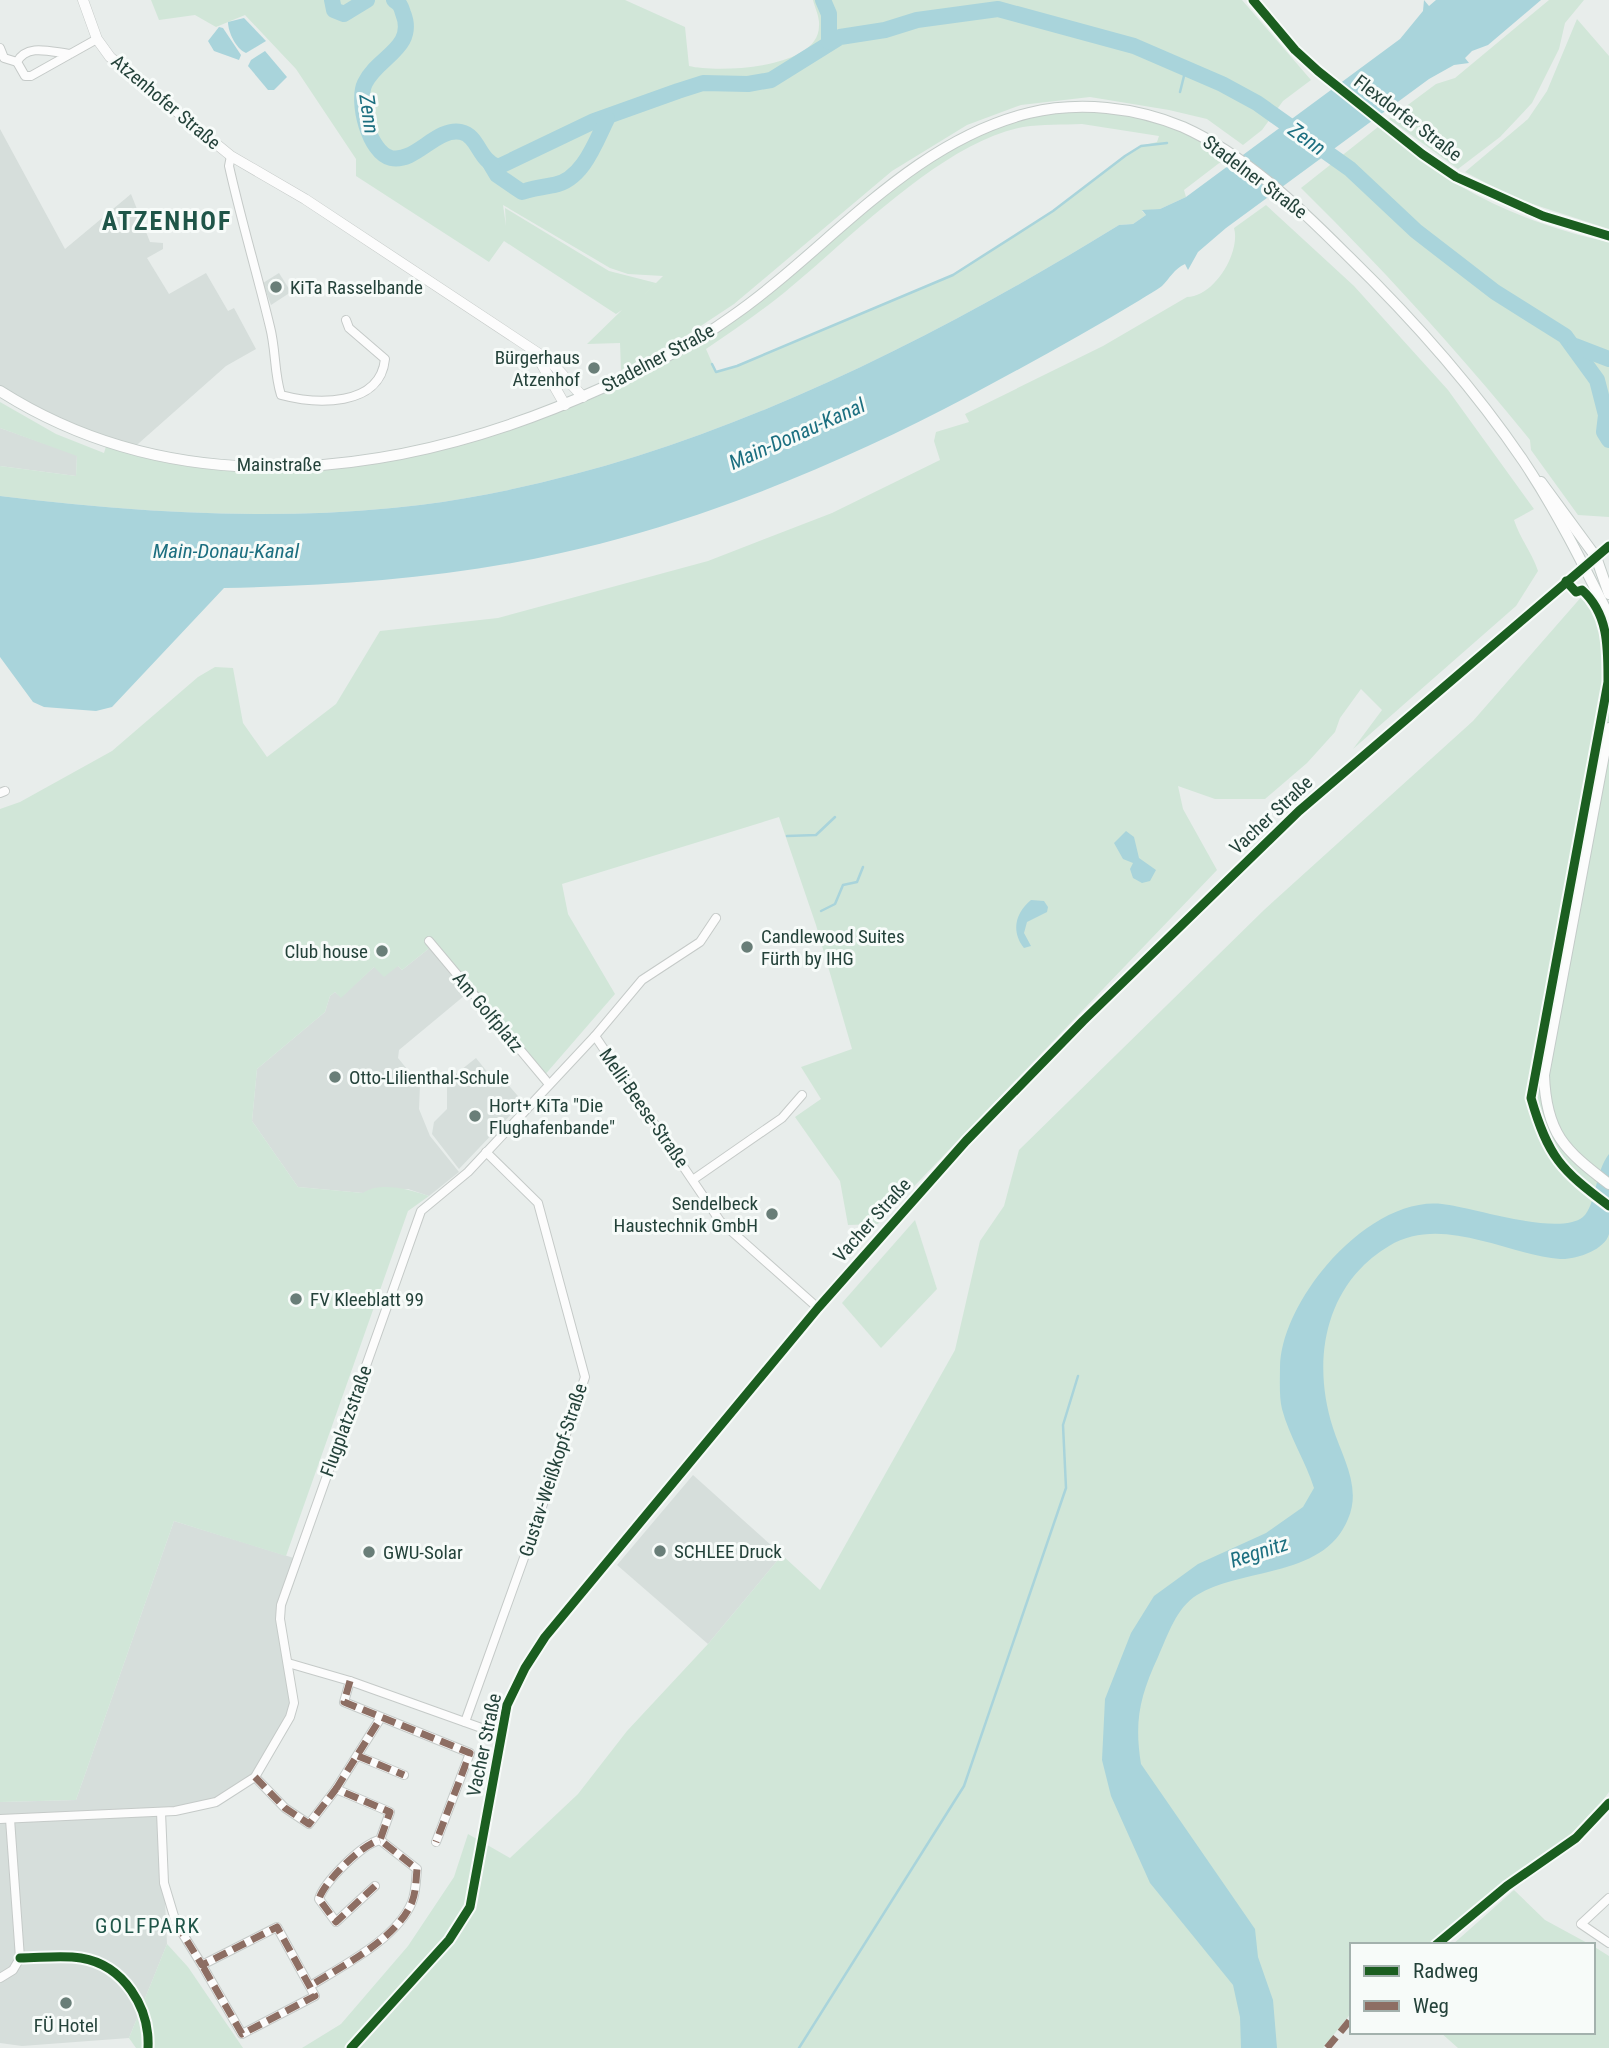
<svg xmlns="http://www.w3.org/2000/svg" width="1609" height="2048" font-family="'Roboto Condensed',sans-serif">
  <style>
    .built { fill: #d6dedb }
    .green { fill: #d1e6d8; fill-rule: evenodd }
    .water { fill: #a9d4db }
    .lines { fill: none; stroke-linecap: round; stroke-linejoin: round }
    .stream { stroke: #a9d4db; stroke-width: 2.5 }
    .river { stroke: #a9d4db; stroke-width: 16 }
    .minor-casing { stroke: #c5cac8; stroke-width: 10 }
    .tertiary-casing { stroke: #c5cac8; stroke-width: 11 }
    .secondary-casing { stroke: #c3cbc8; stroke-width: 12 }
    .minor { stroke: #fcfcfc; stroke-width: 8 }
    .tertiary { stroke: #fcfcfc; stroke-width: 10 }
    .secondary { stroke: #fcfcfc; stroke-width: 10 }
    .quiet { stroke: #8d6e63; stroke-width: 7; stroke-dasharray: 14 7; stroke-linecap: butt }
    .cycleway-casing { stroke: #f7fbf9; stroke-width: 13 }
    .cycleway { stroke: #1b5e20; stroke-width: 9 }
    .poi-dot { fill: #697e78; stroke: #f7fbf9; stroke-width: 2.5 }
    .labels { text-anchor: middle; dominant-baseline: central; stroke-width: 6; stroke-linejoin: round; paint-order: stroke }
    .street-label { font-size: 19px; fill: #24423a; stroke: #f7fbf9 }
    .poi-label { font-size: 19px; fill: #24423a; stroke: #f7fbf9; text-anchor: start }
    .water-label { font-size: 21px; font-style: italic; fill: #1c6f80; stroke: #f7fbf9 }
    .neighbourhood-label { font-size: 21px; letter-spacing: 2px; fill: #1f5548; stroke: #f7fbf9 }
    .district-label { font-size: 26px; font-weight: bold; letter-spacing: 2px; fill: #1f5548; stroke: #f7fbf9 }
  </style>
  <rect width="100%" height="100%" fill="#e8edeb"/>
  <g class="built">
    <path d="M0,129L65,249L131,194L150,242L163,243V249L147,258L169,294L206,273L228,311L234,308L256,349L226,366L130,451L0,391Z"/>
    <path d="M279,273L291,292L271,305L263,283Z"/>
    <path d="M0,428L77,455L76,476L0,466Z"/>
    <path d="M432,946L470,991L399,1050L398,1058L420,1085L419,1109L430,1136L459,1172L429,1196L408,1189L363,1193L298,1187L252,1121L257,1069L325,1012L330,996L335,992L341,997L374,967L398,966L402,970Z"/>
    <path d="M476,1058L493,1079L500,1075L523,1102L459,1169L432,1134L434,1122L447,1109V1081Z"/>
    <path d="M693,1475L782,1555L708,1644L617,1565Z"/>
    <path d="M174,1521L297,1559L281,1605L294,1703L255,1777L215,1802L161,1813L167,1944L129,2038L22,2046L0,2043V1802L76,1800Z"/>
  </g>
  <g class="green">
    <path d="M151,0H625L685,27L689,66C718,73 819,69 819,26C820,18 815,8 813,0H1242L1311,80L1283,101L1262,130L1243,145L1207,119L1169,110L1090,97L1021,105L967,125L892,171L734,304L669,347L621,370L620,343L587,344L622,310L616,314L504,241L489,262L356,176V159L296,69L245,15L216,27L195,15L159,20ZM503,205L610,268L628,274L663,276L645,294L656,283L609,271L505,208L506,226Z"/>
    <path d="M1549,0H1584L1565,23L1559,49L1532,103L1500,137L1458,169L1389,119L1436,84L1455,78Z"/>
    <path d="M1577,19L1609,56V229L1517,199L1465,172L1528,119L1547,91Z"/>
    <path d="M1070,107L1168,121L1231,154L1184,190L1186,197L1160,209L1142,211L1146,215L1133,224L1119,225C908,355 668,473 420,505C279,522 140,513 0,496V466L76,476L77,456L0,428V402L56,434L104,453L107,443L167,457L322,465L518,424L689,345L897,181L990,125ZM1082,124L1159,136L1157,142L1141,146L1125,156L1052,211L953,275L737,366L716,372L706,349C731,332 756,315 780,296C845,244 941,142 1023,127C1042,124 1063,125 1082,124Z"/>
    <path d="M1378,127C1405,147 1432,171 1462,187C1507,213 1559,232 1609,242V355L1587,356L1609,362V517L1578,515L1531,450L1530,440C1458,351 1382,268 1301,188Z"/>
    <path d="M1266,205L1354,286L1448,390L1534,509L1514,520C1520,539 1532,552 1538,571L1516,606L1353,749L1382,710L1361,689L1340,718L1335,732L1307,763L1265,799H1215L1178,786L1183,809L1217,870L878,1224L848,1225L840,1181L795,1117L821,1099L801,1067L852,1049L816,925L779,817L562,884L568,914L615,994L543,1077L432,946L402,970L398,966L384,977L374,967L341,998L335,992L330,996L325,1012L257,1069L252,1121L298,1187L363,1193C380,1181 411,1190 429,1196L408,1211L286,1556L174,1521L76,1800L0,1802V809L20,802L112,751L198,677L215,667L233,668L243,723L267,757L336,704L380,631L498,618L708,561L832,513L940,460L934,441L936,432L969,422L965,414L1103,346L1187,297C1214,297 1241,252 1234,228Z"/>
    <path d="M1583,595L1600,624L1609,619V1792L1587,1822L1503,1885L1432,1945H1352V2012L1323,2048H302L341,2024L408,1946L454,1877L468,1834L510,1858L578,1794L627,1731L708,1644L782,1555L820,1590L955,1350L980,1241L1004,1206L1019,1150L1264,910L1473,721Z"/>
    <path d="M915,1220L937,1289L881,1348L842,1303Z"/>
    <path d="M1514,1890L1545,1920L1591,1945H1452Z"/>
    <path d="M167,1944L188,1967L243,2048H136L129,2038Z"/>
    <path d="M1593,1946L1609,1956V2048H1458L1440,2032H1593Z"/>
  </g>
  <g class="water">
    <path d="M1424,0L1429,6L1436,0H1541L1488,45L1472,51L1465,58L1469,63L1454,65L1429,79L1226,228L1198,252L1188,270L1185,264C1174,269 1170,278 1162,286C1156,291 1147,295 1140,300C1084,334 1027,365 969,396C842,463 702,522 561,553C451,578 337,586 224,588L112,707L96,711L44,707L33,702L0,657V496C140,513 279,522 420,505C668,473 908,355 1119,225L1133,224L1146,215L1142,210L1160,209L1186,197L1400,39L1423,11Z"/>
    <path d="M244,18L266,41L246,53C236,49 228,32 228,22Z"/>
    <path d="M219,27L223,28L241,55L239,60L214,51L208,41Z"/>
    <path d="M265,51L287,77L274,90H268L248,66L251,60Z"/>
    <path d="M1126,831L1134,837L1139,858L1156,870L1150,881L1142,883L1133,878L1130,869L1133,863L1123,859L1114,843Z"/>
    <path d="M1031,900L1044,901L1048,907L1047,912L1027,922L1024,933L1031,946L1024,948C1011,932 1015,913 1031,900Z"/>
    <path d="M1609,1154C1609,1176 1609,1213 1609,1234C1605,1250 1575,1260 1560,1259C1507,1255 1442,1214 1389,1246C1325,1284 1311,1360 1333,1428C1342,1457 1362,1487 1348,1519C1324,1578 1244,1567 1197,1595C1176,1608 1168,1635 1158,1657C1140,1696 1134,1721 1141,1764L1255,1929L1258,1957L1273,2000L1277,2048H1241L1240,2017L1233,1985L1150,1883L1111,1796L1102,1760L1105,1699L1131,1633L1154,1596L1198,1564L1266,1533L1303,1507L1314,1488C1306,1462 1289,1436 1282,1409C1279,1397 1280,1380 1280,1367C1281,1299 1369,1196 1442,1204C1473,1207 1558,1237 1583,1217C1596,1206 1595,1171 1609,1154Z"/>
  </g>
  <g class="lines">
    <g class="stream">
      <path d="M1180,92L1186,68"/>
      <path d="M712,364L716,372L737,366L953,275L1053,211L1125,156L1141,146L1167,143"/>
      <path d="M787,836L816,835L835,817"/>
      <path d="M821,911L835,904L843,885L857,882L863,867"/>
      <path d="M799,2048L964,1786L1066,1488L1063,1425L1078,1376"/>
    </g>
    <g class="river">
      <path d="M332,0L334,10L344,14L367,0"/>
      <path d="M394,0C400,4 401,6 403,13C417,48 377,57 365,83C356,101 369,153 391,158C416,163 436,127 461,132C479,136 478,160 498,167L594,121L678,91L703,83L748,84L771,80L840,37L885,30L917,20L998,9L1134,46L1222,84L1257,103L1350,169L1416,231L1495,292L1565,336L1597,380L1606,415L1604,432L1609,440"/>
      <path d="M823,0L829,14V42"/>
      <path d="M491,165L497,175L522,192C534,188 542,187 554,185C583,180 596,141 607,119"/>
      <path d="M1575,346L1609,359"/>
    </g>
    <defs>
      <g id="minor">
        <path d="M1253,0L1295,50L1318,71L1422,154L1456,177L1543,216L1609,236"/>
        <path d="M0,48L4,58L17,62"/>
        <path d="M70,54C51,52 27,43 17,62L25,76H31L97,39"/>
        <path d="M231,156L229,166C241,220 257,273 270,327C276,350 274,373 281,395C315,404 380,408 385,359L349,328L346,320"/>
        <path d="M0,793L5,791"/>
        <path d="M429,941L548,1083"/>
        <path d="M595,1036L720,1221L818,1308"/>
        <path d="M694,1179L782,1118L802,1095"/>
        <path d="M288,1663L350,1681L501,1735"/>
        <path d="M350,1681L344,1702L470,1753L436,1842"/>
        <path d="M465,1722L539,1516L585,1377L538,1203L486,1152"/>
        <path d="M358,1756L404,1775"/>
        <path d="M255,1777L285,1808L309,1824L336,1789L390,1812L380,1840L417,1869C416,1879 416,1892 412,1902C397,1939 342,1966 310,1986"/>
        <path d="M336,1789L380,1719"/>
        <path d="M161,1812L164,1883L176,1923L202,1965L277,1927L315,1996L242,2034L202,1965"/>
        <path d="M0,1819L175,1811L216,1802L255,1777L290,1717L294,1703L280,1619L281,1605L421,1211L468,1172L595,1036L642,980L700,942L716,918"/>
        <path d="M375,1886L336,1922L319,1899C324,1882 362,1844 380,1840"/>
        <path d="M1609,1898L1581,1924L1609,1943"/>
        <path d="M0,1978L13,1970L20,1958L10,1819"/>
      </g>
      <g id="tertiary">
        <path d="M83,0L97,39L110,57L231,156L305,199L550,361L583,397"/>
        <path d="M537,356L565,405"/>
        <path d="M351,2048L449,1940L470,1907L507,1705L525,1668L545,1637L818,1308L966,1141L1083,1021L1299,811L1609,546"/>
      </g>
      <g id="secondary">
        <path d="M0,391C186,509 411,475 602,388C647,367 691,346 731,317C829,249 908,143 1029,113C1079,101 1135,107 1183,127C1245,155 1297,205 1345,253C1411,317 1472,385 1524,462C1556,510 1583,564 1609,616"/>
        <path d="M1541,482L1596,557L1609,594"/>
        <path d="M1609,728L1544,1075C1546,1133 1564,1150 1609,1184"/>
      </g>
    </defs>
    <use href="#minor" class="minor-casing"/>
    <use href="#tertiary" class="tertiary-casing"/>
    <use href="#secondary" class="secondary-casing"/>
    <use href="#minor" class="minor"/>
    <use href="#tertiary" class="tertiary"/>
    <use href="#secondary" class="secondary"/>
    <g class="quiet">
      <path d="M350,1681L344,1702L470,1753L436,1842"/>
      <path d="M358,1756L404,1775"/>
      <path d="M255,1777L285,1808L309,1824L336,1789L390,1812L380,1840L417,1869C416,1879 416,1892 412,1902C397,1939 342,1966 310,1986"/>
      <path d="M336,1789L380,1719"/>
      <path d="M375,1886L336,1922L319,1899C324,1882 362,1844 380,1840"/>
      <path d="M176,1923L202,1965L277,1927L315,1996L242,2034L202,1965"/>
      <path d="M1327,2048L1352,2018"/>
    </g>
    <defs>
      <g id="cycleway">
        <path d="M1253,0L1295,50L1318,71L1422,154L1456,177L1543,216L1609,236"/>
        <path d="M1566,581L1576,592L1582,590C1609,614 1608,649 1608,682L1531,1098C1548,1157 1561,1170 1609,1206"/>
        <path d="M1436,1945L1507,1886L1576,1838L1609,1803"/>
        <path d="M20,1958C40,1958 62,1955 81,1958C124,1965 150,2008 148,2048"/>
        <path d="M351,2048L449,1940L470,1907L507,1705L525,1668L545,1637L818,1308L966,1141L1083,1021L1299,811L1609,546"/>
      </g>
    </defs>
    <use href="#cycleway" class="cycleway-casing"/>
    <use href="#cycleway" class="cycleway"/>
  </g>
  <g class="poi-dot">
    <circle cx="276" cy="287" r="7"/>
    <circle cx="594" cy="368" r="7"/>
    <circle cx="747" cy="947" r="7"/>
    <circle cx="382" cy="951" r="7"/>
    <circle cx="335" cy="1077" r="7"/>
    <circle cx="475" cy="1116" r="7"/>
    <circle cx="772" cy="1214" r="7"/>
    <circle cx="296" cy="1299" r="7"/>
    <circle cx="660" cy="1551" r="7"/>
    <circle cx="369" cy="1552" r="7"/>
    <circle cx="66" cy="2003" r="7"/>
  </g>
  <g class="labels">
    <g class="street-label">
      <text transform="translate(166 102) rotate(40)">Atzenhofer Straße</text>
      <text transform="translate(1408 118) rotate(37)">Flexdorfer Straße</text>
      <text transform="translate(1255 177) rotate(37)">Stadelner Straße</text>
      <text transform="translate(658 358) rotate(-28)">Stadelner Straße</text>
      <text x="279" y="464">Mainstraße</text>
      <text transform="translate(1271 815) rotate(-43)">Vacher Straße</text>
      <text transform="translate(488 1012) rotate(50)">Am Golfplatz</text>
      <text transform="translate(644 1108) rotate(55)">Melli-Beese-Straße</text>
      <text transform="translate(872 1220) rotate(-48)">Vacher Straße</text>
      <text transform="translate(346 1421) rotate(-70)">Flugplatzstraße</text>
      <text transform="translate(553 1470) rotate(-72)">Gustav-Weißkopf-Straße</text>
      <text transform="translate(484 1745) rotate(-78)">Vacher Straße</text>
    </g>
    <g class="poi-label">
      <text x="290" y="287">KiTa Rasselbande</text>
      <text x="580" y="357" text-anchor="end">Bürgerhaus<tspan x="580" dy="22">Atzenhof</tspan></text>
      <text x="761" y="936">Candlewood Suites<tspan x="761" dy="22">Fürth by IHG</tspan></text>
      <text x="368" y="951" text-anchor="end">Club house</text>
      <text x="349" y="1077">Otto-Lilienthal-Schule</text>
      <text x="489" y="1105">Hort+ KiTa "Die<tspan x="489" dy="22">Flughafenbande"</tspan></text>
      <text x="758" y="1203" text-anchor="end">Sendelbeck<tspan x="758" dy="22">Haustechnik GmbH</tspan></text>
      <text x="310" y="1299">FV Kleeblatt 99</text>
      <text x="674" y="1551">SCHLEE Druck</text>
      <text x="383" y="1552">GWU-Solar</text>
      <text x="66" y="2025" text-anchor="middle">FÜ Hotel</text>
    </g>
    <g class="water-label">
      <text transform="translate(369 114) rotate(82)">Zenn</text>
      <text transform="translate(1307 139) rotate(36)">Zenn</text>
      <text transform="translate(797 434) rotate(-24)">Main-Donau-Kanal</text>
      <text x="226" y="551">Main-Donau-Kanal</text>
      <text transform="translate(1259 1552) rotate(-18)">Regnitz</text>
    </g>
    <g class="neighbourhood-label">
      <text x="148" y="1926">GOLFPARK</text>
    </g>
    <g class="district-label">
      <text x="167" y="221">ATZENHOF</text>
    </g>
  </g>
  <rect x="1350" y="1943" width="245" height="91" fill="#f7fbf9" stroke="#a3b1ad" stroke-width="2"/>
  <rect x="1364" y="1966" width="35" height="10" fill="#1b5e20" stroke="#a3b1ad" stroke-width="2"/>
  <text x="1413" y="1978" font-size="21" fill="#24423a">Radweg</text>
  <rect x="1364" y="2001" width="35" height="10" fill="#8d6e63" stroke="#a3b1ad" stroke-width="2"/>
  <text x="1413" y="2013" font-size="21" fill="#24423a">Weg</text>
</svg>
